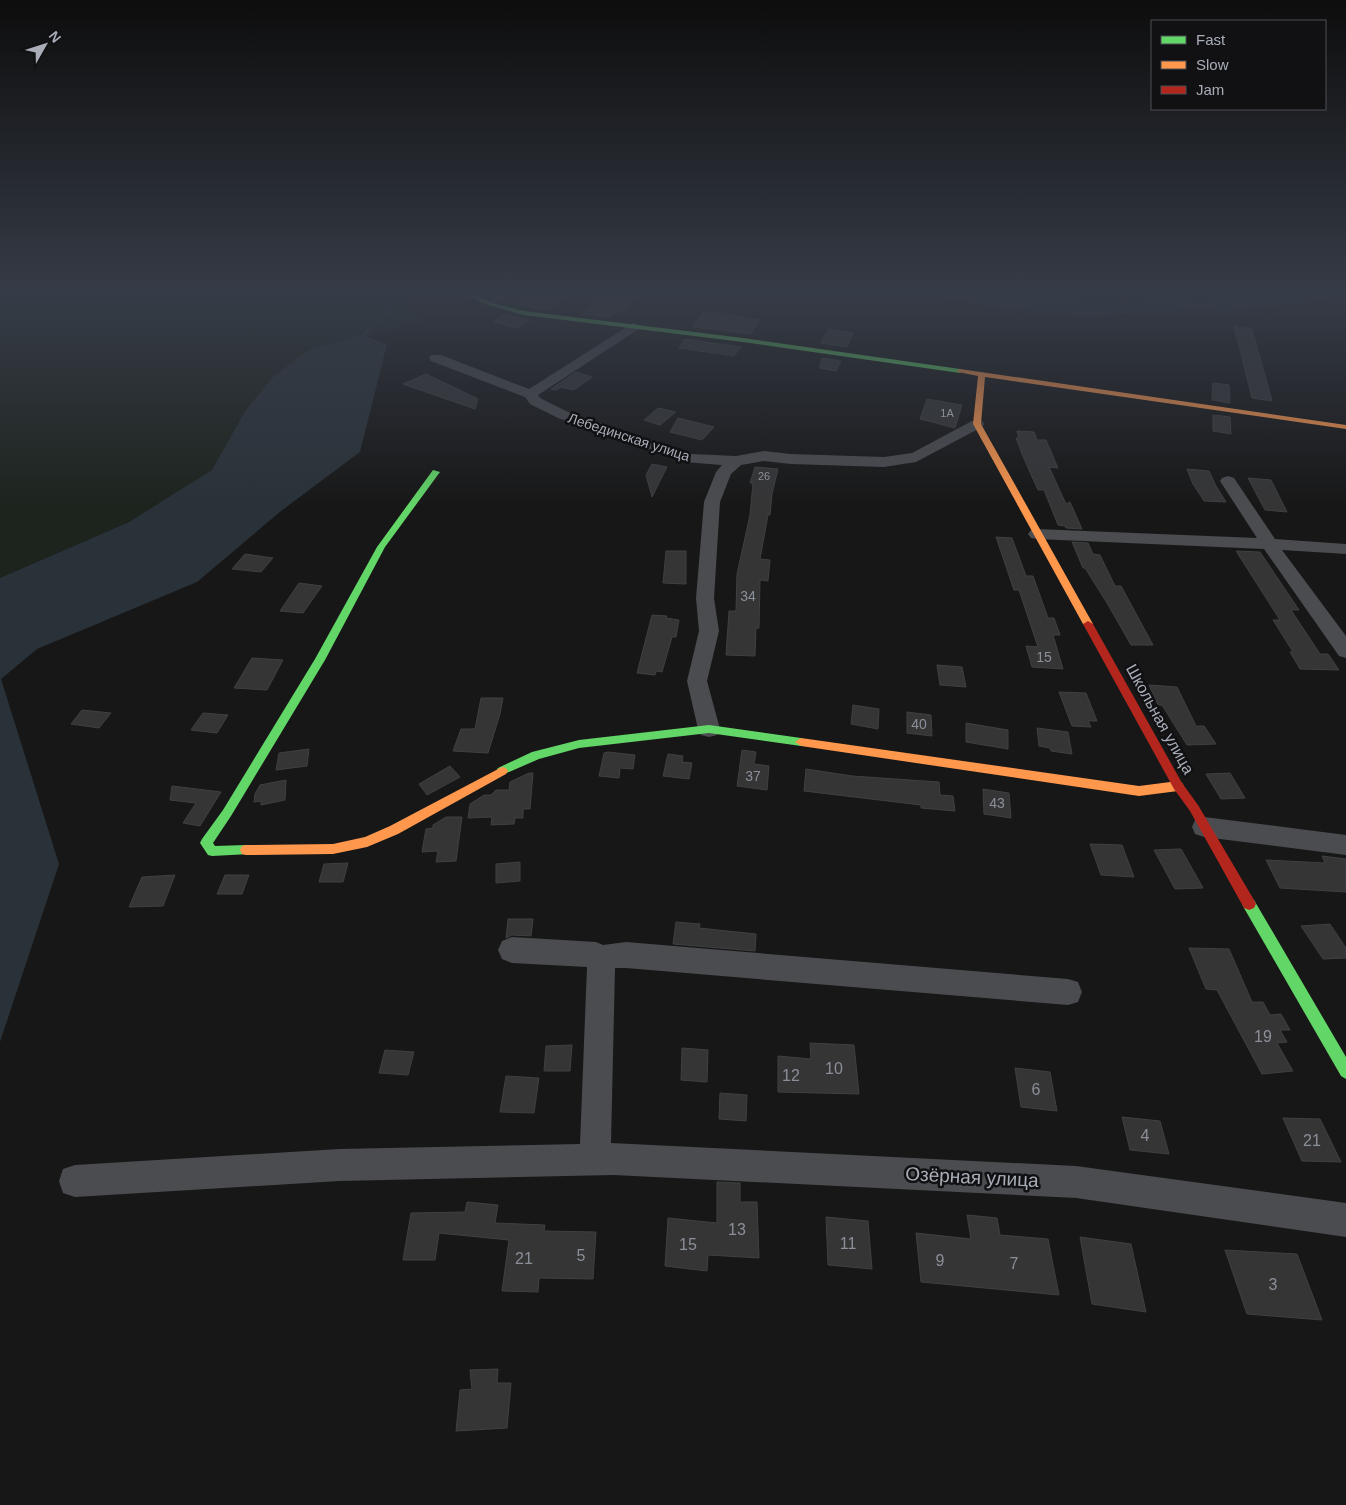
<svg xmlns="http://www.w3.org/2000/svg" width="1346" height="1505" font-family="Helvetica,sans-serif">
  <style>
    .green { fill: #1d241e }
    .water { fill: #2a3239 }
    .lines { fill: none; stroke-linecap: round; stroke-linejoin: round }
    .stream { stroke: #2a3239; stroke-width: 3 }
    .building { fill: #353536; stroke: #3f4043 }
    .lane { fill: #4b4c50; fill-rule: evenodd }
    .street { fill: #4b4c50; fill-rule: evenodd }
    .fast { fill: #63d668; fill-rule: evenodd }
    .slow { fill: #ff974d; fill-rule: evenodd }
    .jam { fill: #b3261e; fill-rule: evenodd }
    .labels { text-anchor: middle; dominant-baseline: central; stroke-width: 5; stroke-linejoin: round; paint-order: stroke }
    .far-number-label { font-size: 11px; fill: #8b8f98 }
    .far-street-label { font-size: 14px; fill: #a8adb8; stroke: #111113 }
    .number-label { font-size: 14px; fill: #8b8f98 }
    .street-label { font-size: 16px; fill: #a8adb8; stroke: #111113 }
    .near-number-label { font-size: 16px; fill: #8b8f98 }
    .near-street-label { font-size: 19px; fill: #a8adb8; stroke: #111113 }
  </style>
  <rect width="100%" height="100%" fill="#171717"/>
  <path class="green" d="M0,296H410L419,323L307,351L245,411L213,470L129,522L0,578Z"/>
  <g class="water">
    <path d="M940,296H1037L1095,302L1132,303L1144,300L1188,298L1197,304L1206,302L1200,296L1332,297L1329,300L1244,308L1222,313L1213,309L1086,316L997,308Z"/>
    <path d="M362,335L387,344L360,452L281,511L197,582L37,649L1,679L59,864L0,1042V578L129,522L212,470L245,411L273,377L307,351Z"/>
  </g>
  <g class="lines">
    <path class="stream" d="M357,341L390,310L380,296"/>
  </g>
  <g class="building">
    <path d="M523,296H569L547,310L515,304Z"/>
    <path d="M617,296H638L624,313L616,311L610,317L582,314L599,299L614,301Z"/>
    <path d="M703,311L719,313L760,320L750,334L693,327Z"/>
    <path d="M504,314L524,319L530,320L516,328L494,322Z"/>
    <path d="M1234,326L1252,329L1272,401L1252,398Z"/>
    <path d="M828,329L853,333L847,347L821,343Z"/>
    <path d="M684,339L741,347L734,356L679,348Z"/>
    <path d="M822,358L841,361L836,371L819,368Z"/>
    <path d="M576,372L592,377L574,390L561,387L556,390L551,389Z"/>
    <path d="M426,374L478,399L475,409L403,384Z"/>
    <path d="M1213,383L1229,385L1230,403L1212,400Z"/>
    <path d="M927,399L962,405L955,428L920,419Z"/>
    <path d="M658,408L676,412L660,425L644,420Z"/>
    <path d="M1213,415L1230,417L1231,434L1213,431Z"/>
    <path d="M678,418L714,427L702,440L670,432Z"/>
    <path d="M1017,431L1034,432L1037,440H1046L1058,468L1049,467L1066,504L1070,502L1082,529L1066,528L1065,526L1058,525L1044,490H1038L1022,454L1016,438H1019Z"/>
    <path d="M652,464L667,467L652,497L646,475Z"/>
    <path d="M755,467L778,469L772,494L770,515H768L760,559L770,560L768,581L760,580L759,628H756L755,656L726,655L729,611H736L737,574L750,515L753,483H750Z"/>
    <path d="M1187,469L1209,471L1216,486L1226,502L1204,501L1193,484Z"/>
    <path d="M1248,478L1271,480L1287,512L1265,510Z"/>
    <path d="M996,537L1012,538L1026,576H1033L1048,618H1054L1060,635H1053L1063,669L1032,667L1026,646L1038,647L1019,590H1014Z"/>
    <path d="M1072,542L1088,543L1093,554L1100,555L1115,586H1121L1153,645H1131L1107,603L1085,568H1083Z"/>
    <path d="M666,551H686V584L663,583Z"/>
    <path d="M1236,551L1260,552L1299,610H1291L1320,654H1328L1339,670L1300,669L1290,652H1293L1273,620H1280Z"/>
    <path d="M245,554L273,558L261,572L232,569Z"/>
    <path d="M299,583L322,586L303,613L280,611Z"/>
    <path d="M652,615L667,616L666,618L679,620L676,637H672L662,672L656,671L655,675L637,673Z"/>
    <path d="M252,658L283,660L267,690L234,688Z"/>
    <path d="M937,665L962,667L966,687L940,685Z"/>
    <path d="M1149,685L1177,687L1196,726H1204L1216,744L1187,745L1162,705H1158Z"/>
    <path d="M1059,692L1086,693L1097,721H1088L1091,727L1072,726Z"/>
    <path d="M481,698H503L500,714L488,753L453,751L461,729H475Z"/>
    <path d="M853,705L879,709L878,729L851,724Z"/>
    <path d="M82,710L111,713L99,728L71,724Z"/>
    <path d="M907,712L931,715L932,736L907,733Z"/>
    <path d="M203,713L228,715L217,733L191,730Z"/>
    <path d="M966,723L1008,730V749L966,742Z"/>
    <path d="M1037,728L1068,732L1072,754L1051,751L1050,748L1039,746Z"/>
    <path d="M309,749L307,766L276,770L279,753Z"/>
    <path d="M742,750L756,752L754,764L769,766L767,790L737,786Z"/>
    <path d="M608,752L635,755L633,769L620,768L619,778L599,776L604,753Z"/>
    <path d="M668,754L683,756L682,762L692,763L689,779L663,776Z"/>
    <path d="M450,766L460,777L427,795L419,784Z"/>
    <path d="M806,769L852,776L939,782L940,795L953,796L955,811L921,808V805L804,791Z"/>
    <path d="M529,773H533L530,809H523V818H515L514,824L491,825L492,817L468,818L470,804L484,795H491L496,790H509L510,782Z"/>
    <path d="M1230,773L1245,798L1221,799L1206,774Z"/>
    <path d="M286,780L285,800L261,805V801L254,802L255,794L260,785Z"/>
    <path d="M172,786L221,792L200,826L183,823L196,803L170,800Z"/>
    <path d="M983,789L1009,793L1011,818L984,814Z"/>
    <path d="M446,817H462L456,861L436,862L438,851L422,852L426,829L433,828V825Z"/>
    <path d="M1090,844L1122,845L1134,877L1101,875Z"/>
    <path d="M1181,849L1203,888L1175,889L1154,850Z"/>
    <path d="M1322,856L1346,859V892L1280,888L1266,860L1325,863Z"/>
    <path d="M520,862V881L496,883V864Z"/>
    <path d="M348,863L343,882H319L324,864Z"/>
    <path d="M175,875L163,906L129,907L142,877Z"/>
    <path d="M225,875H249L242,894H217Z"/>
    <path d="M508,919H533L531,936L512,935L506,938Z"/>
    <path d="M676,922L700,924L699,928L756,934L755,951L673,944Z"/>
    <path d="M1330,924L1346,948V958L1323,959L1301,926Z"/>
    <path d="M1189,948L1229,949L1252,1002H1263L1270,1015L1281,1014L1290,1030H1280L1287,1042L1277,1043L1293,1071L1262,1074L1217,990L1206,989Z"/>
    <path d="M810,1043L854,1045L859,1094L778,1092V1056L811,1059Z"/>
    <path d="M572,1045L570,1071H544L546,1046Z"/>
    <path d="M682,1048L708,1050L707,1082L681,1080Z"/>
    <path d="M385,1050L414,1052L408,1075L379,1073Z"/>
    <path d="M1015,1068L1050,1072L1057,1111L1021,1107Z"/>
    <path d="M506,1076L539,1078L534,1113L500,1112Z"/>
    <path d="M720,1093L747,1095L746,1121L719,1119Z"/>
    <path d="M1122,1117L1160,1121L1169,1154L1130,1150Z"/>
    <path d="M1283,1118L1320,1119L1341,1162L1302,1161Z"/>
    <path d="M717,1182L740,1183V1202H757L759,1258L708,1255L707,1271L665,1266L668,1218L717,1223Z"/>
    <path d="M467,1202L498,1205L495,1223L545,1225L544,1231L596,1232L593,1279L539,1278L538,1292L502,1291L509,1240L439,1233L435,1260H403L411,1213L465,1212Z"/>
    <path d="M967,1215L997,1218L1000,1235L1048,1239L1059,1295L921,1282L916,1233L971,1239Z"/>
    <path d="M826,1217L868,1221L872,1269L828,1265Z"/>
    <path d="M1080,1237L1131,1244L1146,1312L1092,1304Z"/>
    <path d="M1225,1250L1297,1254L1322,1320L1247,1314Z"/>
    <path d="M498,1369L497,1383H511L507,1428L456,1431L460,1390L472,1389L470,1370Z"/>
  </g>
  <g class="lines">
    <path class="lane" d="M498,296H506L492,305H488V303Z"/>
    <g class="street">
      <path d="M633,323L637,324L639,327L637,330L538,395L540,398L568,412L692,454L736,456L764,451L791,454L884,457L912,453L972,421H982L984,424L982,427L916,462L884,467L791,464L764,461L741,465L731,474L720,502L714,598L719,631L707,681L720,729L717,735L709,737L701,735L698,729L687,681L699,631L696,598L704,502L716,472L722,465L684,462L558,418L530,404L525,397L431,361L429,358L431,355H441L529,389Z"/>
      <path d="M1228,476L1234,478L1275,539L1346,544V554L1282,550L1346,636V658L1339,656L1264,549L1037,539L1031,538L1028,534L1031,530L1037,529L1257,538L1220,481L1222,478Z"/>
      <path d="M1204,817L1346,835V855L1204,837L1195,834L1192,827L1195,820Z"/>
      <path d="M512,937L596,942L603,945L626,942L1068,979L1078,982L1082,992L1078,1002L1068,1005L626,968H615L611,1143L1076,1166L1346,1203V1237L1076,1198L614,1175L339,1181L75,1197L63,1193L59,1181L63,1169L75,1165L339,1149L580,1144L587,967L512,963L502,959L498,950L502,941Z"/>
    </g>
    <g class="fast">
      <path d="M468,296H477L492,303L524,311L743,338L960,369L963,371L960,373L743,342L524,315L488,305Z"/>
      <path d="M433,470L440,472L385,547L325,660L231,816L213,843L215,846L246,845L250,846L252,850L250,854L212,856L208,855L200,843L202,839L223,810L315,659L377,547Z"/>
      <path d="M709,725L801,738L807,742L801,746L709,733L579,748L539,759L502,775L498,774L496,771L498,768L532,752L579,740Z"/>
      <path d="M1249,898L1254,900L1346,1057V1079L1341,1076L1244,908L1242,904L1244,900Z"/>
    </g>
    <g class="slow">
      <path d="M960,369L1346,425V429L985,377L981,424L1093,624L1088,627L1083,624L973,424L978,376L958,372L957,371Z"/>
      <path d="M801,738L1139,786L1178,781L1182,783L1184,786L1182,789L1178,791L1139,796L801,746L795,742Z"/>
      <path d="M502,767L506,768L508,771L506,774L398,834L367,847L333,854L246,855L242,854L240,850L242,846L246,845L333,844L365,837L390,826Z"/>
    </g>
    <path class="jam" d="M1088,621L1093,624L1182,783L1198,805L1254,900L1256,904L1254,908L1249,910L1244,908L1190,811L1174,789L1083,624Z"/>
  </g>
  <linearGradient id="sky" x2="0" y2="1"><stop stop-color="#0d0d0d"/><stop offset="0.58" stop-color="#363c47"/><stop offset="1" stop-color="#363c47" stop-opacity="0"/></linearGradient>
  <rect width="1346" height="507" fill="url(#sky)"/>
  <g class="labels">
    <g class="far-number-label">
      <text x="947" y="413">1А</text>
      <text x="764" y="476">26</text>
    </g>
    <g class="far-street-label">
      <text transform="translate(629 437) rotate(18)">Лебединская улица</text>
    </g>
    <g class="number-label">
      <text x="748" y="596">34</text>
      <text x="1044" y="657">15</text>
      <text x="919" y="724">40</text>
      <text x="753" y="776">37</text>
      <text x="997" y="803">43</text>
    </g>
    <g class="street-label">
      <text transform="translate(1160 719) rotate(61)">Школьная улица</text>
    </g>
    <g class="near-number-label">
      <text x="1263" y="1036">19</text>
      <text x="834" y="1068">10</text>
      <text x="791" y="1075">12</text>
      <text x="1036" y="1089">6</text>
      <text x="1145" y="1135">4</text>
      <text x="1312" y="1140">21</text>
      <text x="737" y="1229">13</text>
      <text x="848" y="1243">11</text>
      <text x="688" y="1244">15</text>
      <text x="581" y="1255">5</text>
      <text x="524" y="1258">21</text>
      <text x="940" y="1260">9</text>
      <text x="1014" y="1263">7</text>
      <text x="1273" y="1284">3</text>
    </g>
    <g class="near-street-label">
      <text transform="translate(972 1177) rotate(3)">Озёрная улица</text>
    </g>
  </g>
  <rect x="1151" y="20" width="175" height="90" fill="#111113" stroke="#4d4f55"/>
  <rect x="1161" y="36" width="25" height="8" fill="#63d668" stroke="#4d4f55"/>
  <text x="1196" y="45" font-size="15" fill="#a8adb8">Fast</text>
  <rect x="1161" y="61" width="25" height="8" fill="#ff974d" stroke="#4d4f55"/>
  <text x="1196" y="70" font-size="15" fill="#a8adb8">Slow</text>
  <rect x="1161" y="86" width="25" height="8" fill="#b3261e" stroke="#4d4f55"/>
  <text x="1196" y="95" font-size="15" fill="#a8adb8">Jam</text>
  <g transform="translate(45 45) rotate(51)" stroke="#111113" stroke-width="4" paint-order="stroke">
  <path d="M0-4L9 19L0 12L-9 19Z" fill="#a8adb8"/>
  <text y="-8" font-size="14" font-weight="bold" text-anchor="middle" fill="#a8adb8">N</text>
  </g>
</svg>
